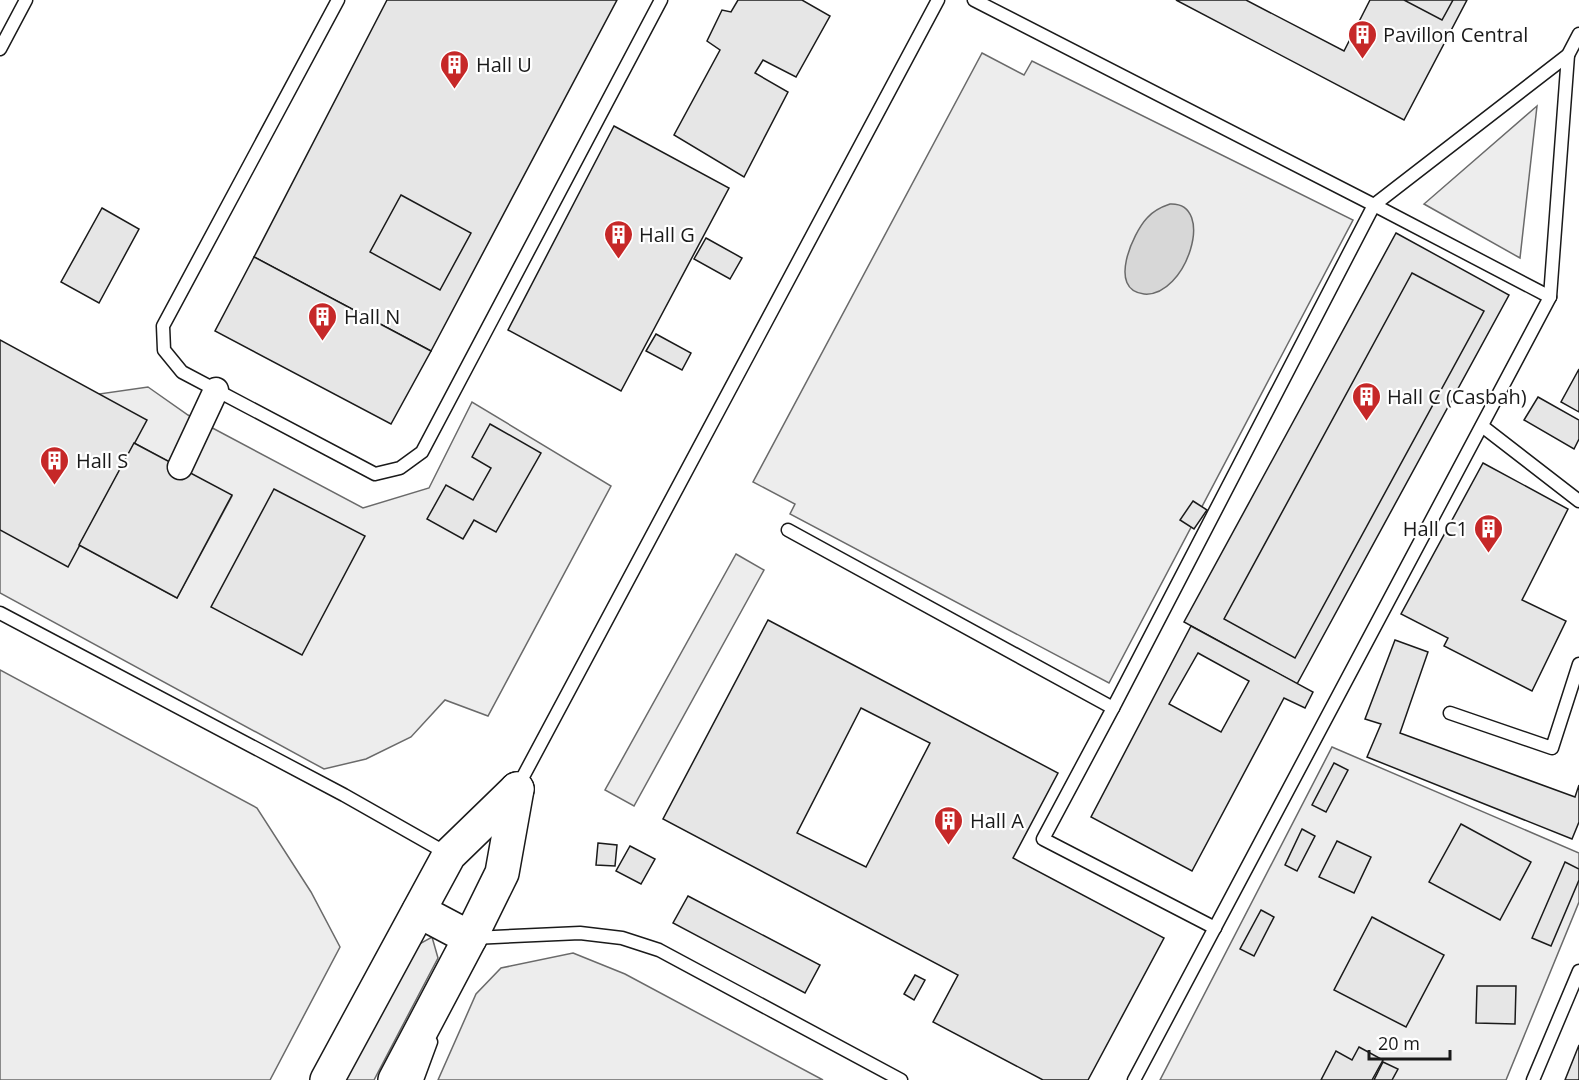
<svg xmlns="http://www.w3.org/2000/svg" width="1579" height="1080" font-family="'Open Sans',sans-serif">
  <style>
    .built { fill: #ededed; stroke: #6a6a6a; stroke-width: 1.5 }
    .water { fill: #d7d7d7; stroke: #6a6a6a; stroke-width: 1.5 }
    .building { fill: #e6e6e6; stroke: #1a1a1a; stroke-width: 1.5; fill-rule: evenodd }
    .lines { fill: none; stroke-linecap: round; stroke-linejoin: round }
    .lane-casing { stroke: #1a1a1a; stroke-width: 15 }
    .street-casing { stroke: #1a1a1a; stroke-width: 27 }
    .secondary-casing { stroke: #1a1a1a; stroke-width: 36 }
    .lane { stroke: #fff; stroke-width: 12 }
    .street { stroke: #fff; stroke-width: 24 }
    .secondary { stroke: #fff; stroke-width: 33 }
    .labels { text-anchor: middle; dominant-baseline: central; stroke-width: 4.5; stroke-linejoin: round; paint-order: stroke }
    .poi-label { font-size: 20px; fill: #1a1a1a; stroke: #fff; text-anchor: start }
  </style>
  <rect width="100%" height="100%" fill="#fff"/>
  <g class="built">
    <path d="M982,53L1024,75L1032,61L1353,220L1109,683L790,514L795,504L753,482Z"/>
    <path d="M1537,106L1520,258L1424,204Z"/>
    <path d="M148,387L188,415L363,508L429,488L472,402L611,486L488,716L445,700L411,737L366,759L324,769L0,593V530L79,545L177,598L232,496L134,443L99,394Z"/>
    <path d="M736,554L764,570L634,806L605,790Z"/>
    <path d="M0,670L257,808L311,892L340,947L270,1080H0Z"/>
    <path d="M1332,747L1579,853V902L1506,1080H1160Z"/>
    <path d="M432,937L438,958L374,1080H343L412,948Z"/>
    <path d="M573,953L625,974L823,1080H438L476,994L501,968Z"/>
  </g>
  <path class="water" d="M1170,204C1217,202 1186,298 1144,294C1107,290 1133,233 1147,218C1153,211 1161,207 1170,204Z"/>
  <g class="building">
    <path d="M387,0H617L431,351L254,257Z"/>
    <path d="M738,0H802L830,16L796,77L763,60L755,73L788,92L744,177L674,135L720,50L707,41L722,10L731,12Z"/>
    <path d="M1176,0H1246L1344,51L1370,0H1467L1404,120Z"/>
    <path d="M1404,0H1453L1442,20Z"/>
    <path d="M614,126L729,188L621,391L508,330Z"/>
    <path d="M401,195L471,233L440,290L370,252Z"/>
    <path d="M102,208L139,229L99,303L61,282Z"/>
    <path d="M1396,233L1509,295L1297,684L1184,622Z"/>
    <path d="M706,238L742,258L730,279L694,259Z"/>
    <path d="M254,257L431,351L391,424L215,331Z"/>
    <path d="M1412,273L1484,311L1295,658L1224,619Z"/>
    <path d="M656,334L691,353L682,370L646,351Z"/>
    <path d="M0,340L147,420L68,567L0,530Z"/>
    <path d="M1579,369V412L1561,402Z"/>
    <path d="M1538,397L1579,420V439L1574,449L1524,420Z"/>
    <path d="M490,424L541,453L496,532L474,520L463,539L427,519L446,485L473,500L491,468L472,457Z"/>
    <path d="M134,443L232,495L177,598L79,545Z"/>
    <path d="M1483,463L1568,509L1522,600L1566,621L1532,691L1444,646L1448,638L1401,614Z"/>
    <path d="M274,489L365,536L302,655L211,607Z"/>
    <path d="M1193,501L1207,510L1194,529L1180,520Z"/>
    <path d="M768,620L1058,773L1013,858L1164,938L1088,1080H1043L933,1022L958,975L663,819ZM861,708L930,743L866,867L797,833Z"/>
    <path d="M1191,626L1313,692L1305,708L1284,698L1192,871L1091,817ZM1198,653L1249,681L1221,732L1169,704Z"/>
    <path d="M1395,640L1428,652L1400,733L1575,797L1579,785V822L1572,839L1367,757L1381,724L1365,719Z"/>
    <path d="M1334,763L1348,770L1326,812L1312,805Z"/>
    <path d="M1461,824L1531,862L1500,920L1429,882Z"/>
    <path d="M1302,829L1315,836L1297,871L1285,865Z"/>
    <path d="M1337,841L1371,857L1354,893L1319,877Z"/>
    <path d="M598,843L617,845L615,866L596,865Z"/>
    <path d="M630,846L655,859L641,884L616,871Z"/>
    <path d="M1565,862L1579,869V880L1551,946L1532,938Z"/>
    <path d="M688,896L820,965L805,993L673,923Z"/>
    <path d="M1261,910L1274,917L1254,956L1240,949Z"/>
    <path d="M1372,917L1444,955L1406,1027L1334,990Z"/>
    <path d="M915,975L925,980L914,1000L904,994Z"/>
    <path d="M1477,986H1516L1515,1024L1476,1023Z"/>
    <path d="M1579,1045V1080H1565Z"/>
    <path d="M1359,1047L1383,1060L1372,1080H1321L1336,1051L1352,1060Z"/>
    <path d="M1383,1062L1398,1069L1392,1080H1374Z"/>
  </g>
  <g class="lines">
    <defs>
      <g id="lane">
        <path d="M338,0L163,326L164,350L182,372L375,474L400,468L422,452L661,0"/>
        <path d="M974,0L1374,205L1568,55L1579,34"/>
        <path d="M0,49L26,0"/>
        <path d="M1482,426L1579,501"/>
        <path d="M788,530L1113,708L1374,205L1550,297"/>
        <path d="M0,613L344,795L448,854"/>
        <path d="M1113,708L1043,839L1215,928"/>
        <path d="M1450,713L1552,748L1579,664"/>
        <path d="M517,788L938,0"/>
        <path d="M473,938L580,933L622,938L659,950L901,1080"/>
        <path d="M417,1080L431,1042"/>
        <path d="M1134,1080L1550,297L1568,55"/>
        <path d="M1533,1080L1579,971"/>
      </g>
      <path id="street" d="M180,467L216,390"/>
      <g id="secondary">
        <path d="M419,911L470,938"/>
        <path d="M327,1080L449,855L517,789"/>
        <path d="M395,1080L470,938L502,873L517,789"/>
      </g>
    </defs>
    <use href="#lane" class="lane-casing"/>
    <use href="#street" class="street-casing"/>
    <use href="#secondary" class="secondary-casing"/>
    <use href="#lane" class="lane"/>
    <use href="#street" class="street"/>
    <use href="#secondary" class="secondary"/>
  </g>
  <defs>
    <symbol id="building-pin" viewBox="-11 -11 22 30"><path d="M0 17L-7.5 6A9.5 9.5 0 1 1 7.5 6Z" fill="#c62828" stroke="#fff"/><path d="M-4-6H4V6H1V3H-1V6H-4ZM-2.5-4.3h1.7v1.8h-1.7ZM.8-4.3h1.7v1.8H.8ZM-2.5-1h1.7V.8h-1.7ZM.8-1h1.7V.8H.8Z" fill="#fff"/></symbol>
  </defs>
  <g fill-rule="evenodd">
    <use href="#building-pin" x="1346" y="18" width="33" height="45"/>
    <use href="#building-pin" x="438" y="48" width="33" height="45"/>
    <use href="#building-pin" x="602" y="218" width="33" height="45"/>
    <use href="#building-pin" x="306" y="300" width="33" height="45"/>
    <use href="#building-pin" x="1350" y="380" width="33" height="45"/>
    <use href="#building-pin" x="38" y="444" width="33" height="45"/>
    <use href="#building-pin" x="1472" y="512" width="33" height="45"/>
    <use href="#building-pin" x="932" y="804" width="33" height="45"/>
  </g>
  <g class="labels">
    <g class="poi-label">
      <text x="1383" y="34">Pavillon Central</text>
      <text x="476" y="64">Hall U</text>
      <text x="639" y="234">Hall G</text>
      <text x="344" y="316">Hall N</text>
      <text x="1387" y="396">Hall C (Casbah)</text>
      <text x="76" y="460">Hall S</text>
      <text x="1468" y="528" text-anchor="end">Hall C1</text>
      <text x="970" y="820">Hall A</text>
    </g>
  </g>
  <path d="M1369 1050v9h81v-9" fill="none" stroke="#1a1a1a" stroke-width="3"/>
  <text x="1378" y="1050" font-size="18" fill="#1a1a1a" stroke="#ffffff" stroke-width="4.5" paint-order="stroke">20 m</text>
</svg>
